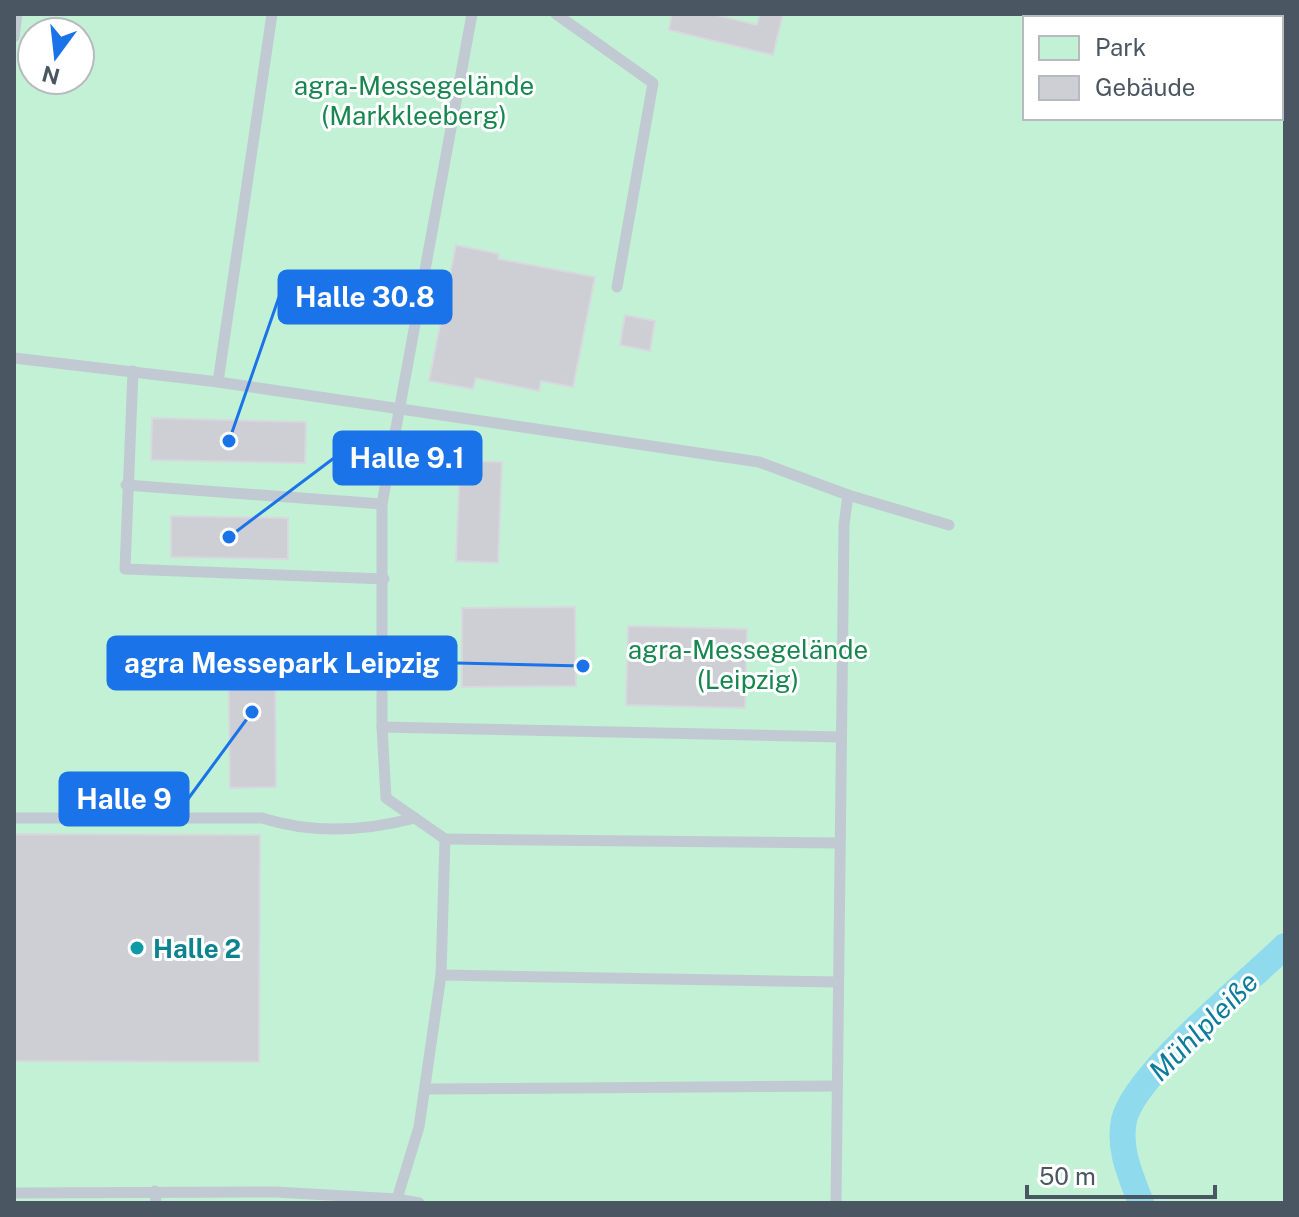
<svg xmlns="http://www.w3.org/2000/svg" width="1299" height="1217" font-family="'Public Sans',sans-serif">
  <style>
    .green { fill: #c3f1d5; fill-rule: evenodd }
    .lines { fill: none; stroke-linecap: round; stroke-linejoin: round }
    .stream { stroke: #90daee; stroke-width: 8 }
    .canal { stroke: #90daee; stroke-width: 26 }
    .building { fill: #cdcfd5; stroke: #d7d9de; stroke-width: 2 }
    .service { stroke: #c1cad2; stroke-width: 11 }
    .culture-dot { fill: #0f9aa8; stroke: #fff; stroke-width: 3 }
    .labels { text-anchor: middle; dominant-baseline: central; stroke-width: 6; stroke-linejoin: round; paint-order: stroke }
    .park-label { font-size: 26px; fill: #17864f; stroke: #fff }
    .culture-label { font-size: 26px; font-weight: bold; fill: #0d838f; stroke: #fff; text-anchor: start }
    .water-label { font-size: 28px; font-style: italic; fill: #0c7c9b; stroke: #fff }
    .leader { fill: none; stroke: #1a73e8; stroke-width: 3 }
    .callout-dot { fill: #1a73e8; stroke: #fff; stroke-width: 3 }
    .callout { fill: #1a73e8; stroke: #1a73e8; stroke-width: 3 }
    .callout-label { font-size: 28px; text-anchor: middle; font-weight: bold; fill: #fff }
  </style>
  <rect width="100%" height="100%" fill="#f5f3f3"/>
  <path class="green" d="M14,14H1285V1203H14ZM1025,18H1281V118H1025ZM32,32H80V80H32Z"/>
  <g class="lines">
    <g class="stream">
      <path d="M1072,14L1080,18"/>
      <path d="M1281,92L1285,93"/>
    </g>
    <path class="canal" d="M1141,1203C1131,1176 1118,1150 1124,1120C1134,1075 1248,982 1285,946"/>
  </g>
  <g class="building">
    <path d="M672,14H713L757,25L760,14H783L773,55L669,30Z"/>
    <path d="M456,245L499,254L498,259L595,277L573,387L541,381L539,391L476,378L473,389L429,381Z"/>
    <path d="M625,315L655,321L650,351L620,345Z"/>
    <path d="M152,418L306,422L305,463L151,460Z"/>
    <path d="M460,461L502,462L498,563L456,561Z"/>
    <path d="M171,516L288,518V559L171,557Z"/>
    <path d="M575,607L576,686L462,687V608Z"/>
    <path d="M628,626L747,629L745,708L626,705Z"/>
    <path d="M228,637H275L276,787L230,788Z"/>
    <path d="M14,834L260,835L259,1062L14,1061Z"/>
  </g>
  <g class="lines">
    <g class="service">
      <path d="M556,14L653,83L617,287"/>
      <path d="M14,37L17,14"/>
      <path d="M14,358L218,382L759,462L848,495L844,525L836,1203"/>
      <path d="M133,371L125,569L384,579"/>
      <path d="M218,382L272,14"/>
      <path d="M126,485L382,504"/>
      <path d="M848,495L949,525"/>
      <path d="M382,727L839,737"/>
      <path d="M14,818H262C312,834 365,831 415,818"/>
      <path d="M445,839L839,843"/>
      <path d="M441,975L837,982"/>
      <path d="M425,1089L837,1086"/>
      <path d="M155,1191L156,1203"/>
      <path d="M14,1193L276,1192L397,1199L419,1127L441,975L445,839L386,798L382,727V504L472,14"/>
      <path d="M397,1199L419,1203"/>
    </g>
  </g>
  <circle class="culture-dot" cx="137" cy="948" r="8"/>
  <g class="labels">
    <g class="park-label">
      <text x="414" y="85">agra-Messegelände<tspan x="414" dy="30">(Markkleeberg)</tspan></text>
      <text x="748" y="649">agra-Messegelände<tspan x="748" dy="30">(Leipzig)</tspan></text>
    </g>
    <g class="culture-label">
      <text x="153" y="948">Halle 2</text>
    </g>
    <g class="water-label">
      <text transform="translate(1203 1026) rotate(-45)">Mühlpleiße</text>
    </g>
  </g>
  <path class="leader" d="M229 441L279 297M229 537L334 458M583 666L456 663M252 712L188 799"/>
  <g class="callout-dot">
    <circle cx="229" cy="441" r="8"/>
    <circle cx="229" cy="537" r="8"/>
    <circle cx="583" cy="666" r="8"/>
    <circle cx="252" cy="712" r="8"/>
  </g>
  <g class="callout">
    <rect x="279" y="271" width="172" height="52" rx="8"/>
    <rect x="334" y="432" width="147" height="52" rx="8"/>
    <rect x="108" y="637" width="348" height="52" rx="8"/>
    <rect x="60" y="773" width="128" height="52" rx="8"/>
  </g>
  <g class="callout-label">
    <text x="365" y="307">Halle 30.8</text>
    <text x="407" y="468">Halle 9.1</text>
    <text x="282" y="673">agra Messepark Leipzig</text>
    <text x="124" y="809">Halle 9</text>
  </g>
  <rect width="1299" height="1217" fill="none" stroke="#4a5661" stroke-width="32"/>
  <rect x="1023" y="16" width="260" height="104" fill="#ffffff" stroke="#b7bbc0" stroke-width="2"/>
  <rect x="1039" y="36" width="40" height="24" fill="#c3f1d5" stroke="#b7bbc0" stroke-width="2"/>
  <text x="1095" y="56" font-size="24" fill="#4a5661">Park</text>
  <rect x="1039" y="76" width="40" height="24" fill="#cdcfd5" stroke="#b7bbc0" stroke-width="2"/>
  <text x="1095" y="96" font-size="24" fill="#4a5661">Gebäude</text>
  <g transform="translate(56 56) rotate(195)"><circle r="38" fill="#ffffff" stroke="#b7bbc0" stroke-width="2"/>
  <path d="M0-6L14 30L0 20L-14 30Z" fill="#1a73e8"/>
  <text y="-12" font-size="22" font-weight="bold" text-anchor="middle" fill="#4a5661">N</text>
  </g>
  <path d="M1027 1185v12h188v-12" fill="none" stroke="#4a5661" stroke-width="4"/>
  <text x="1039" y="1185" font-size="24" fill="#4a5661" stroke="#ffffff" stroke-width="6" paint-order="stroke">50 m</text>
</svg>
